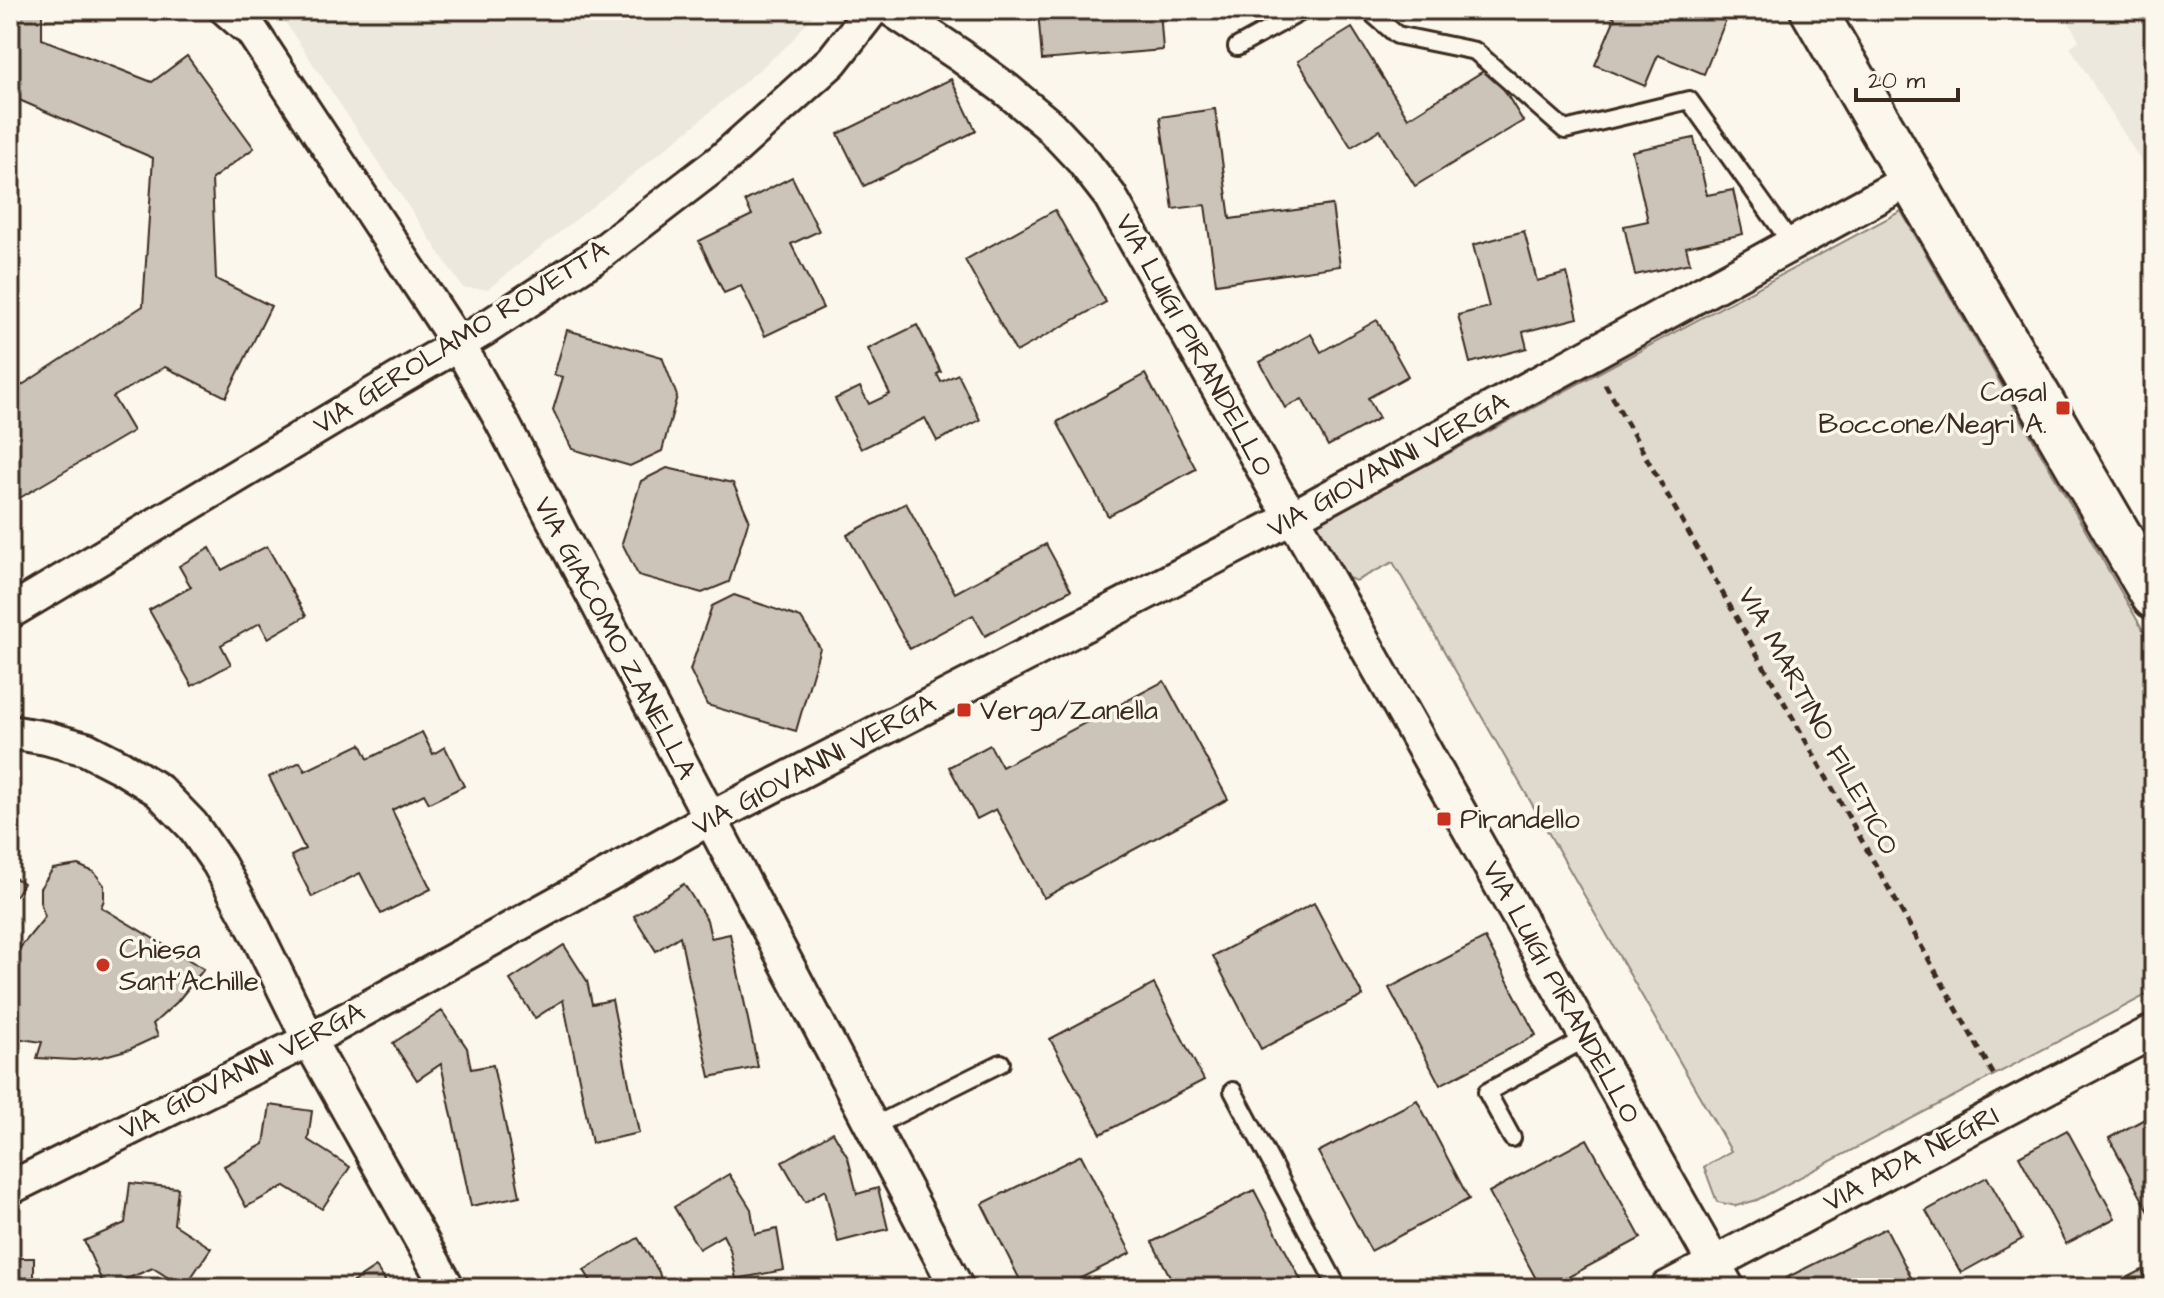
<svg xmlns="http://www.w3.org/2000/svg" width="2164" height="1298" font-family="'Architects Daughter',sans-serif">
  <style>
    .built { fill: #ede8dd }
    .green { fill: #dfd9ce; stroke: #8d8276; stroke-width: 2 }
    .building { fill: #ccc4b9; stroke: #3b2a1e; stroke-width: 2 }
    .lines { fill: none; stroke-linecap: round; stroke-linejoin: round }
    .lane-casing { stroke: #3b2a1e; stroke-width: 22 }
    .street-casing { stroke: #3b2a1e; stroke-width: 38 }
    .secondary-casing { stroke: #3b2a1e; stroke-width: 50 }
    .path { stroke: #3b2a1e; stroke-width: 5; stroke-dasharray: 8 6; stroke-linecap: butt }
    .lane { stroke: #fbf7ec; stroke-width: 16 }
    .street { stroke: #fbf7ec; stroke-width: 32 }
    .secondary { stroke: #fbf7ec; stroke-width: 44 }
    .poi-dot { fill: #c8321e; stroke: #fbf7ec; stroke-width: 3 }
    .labels { text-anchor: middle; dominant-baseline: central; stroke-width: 7; stroke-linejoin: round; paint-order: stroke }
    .street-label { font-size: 28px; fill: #3b2a1e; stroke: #fbf7ec }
    .poi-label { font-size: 28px; fill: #3b2a1e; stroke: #fbf7ec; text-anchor: start }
  </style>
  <rect width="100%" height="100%" fill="#fbf7ec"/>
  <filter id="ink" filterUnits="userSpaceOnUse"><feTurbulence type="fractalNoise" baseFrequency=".0125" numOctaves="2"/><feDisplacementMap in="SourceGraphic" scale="16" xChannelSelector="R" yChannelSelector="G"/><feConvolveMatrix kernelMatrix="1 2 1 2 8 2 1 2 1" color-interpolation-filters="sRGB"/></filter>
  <g filter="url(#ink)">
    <g class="built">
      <path d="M277,10H817L789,44L690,129L488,289L463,288Z"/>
      <path d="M2062,10H2154V182L2070,47L2079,40Z"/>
    </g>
    <path class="green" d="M1901,211L2154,649V991L1757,1200L1736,1206L1717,1202L1704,1167L1731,1151L1393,562L1356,581L1340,575L1309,528Z"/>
    <g class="building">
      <path d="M10,10H42V39L152,82L187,56L254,148L212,179L216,279L271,306L226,397L165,367L113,397L133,431L18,499L10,486V393L143,306L153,158L10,96Z"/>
      <path d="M1038,10H1160L1163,50L1042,60Z"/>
      <path d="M1600,10H1710L1727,17L1704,74L1658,55L1645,86L1595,65L1615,18Z"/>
      <path d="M1352,28L1408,118L1490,67L1523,121L1415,186L1380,130L1351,147L1298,61Z"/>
      <path d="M951,79L976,131L864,186L838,134Z"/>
      <path d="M1215,109L1230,219L1332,205L1340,266L1216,284L1205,205L1173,209L1160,117Z"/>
      <path d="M1694,138L1707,195L1733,190L1743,234L1686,247L1690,263L1635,275L1624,226L1648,221L1632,151Z"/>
      <path d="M792,177L819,231L791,244L823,308L765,336L741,286L724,293L699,241L752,215L745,201Z"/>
      <path d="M1055,210L1106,302L1016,352L965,260Z"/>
      <path d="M1524,231L1537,281L1567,273L1578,318L1523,332L1527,348L1470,363L1458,315L1489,307L1473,245Z"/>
      <path d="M1377,320L1408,376L1368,398L1379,418L1328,446L1302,399L1285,408L1260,362L1311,334L1321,352Z"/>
      <path d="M917,325L941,372L937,374L941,382L958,374L980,420L937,441L925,418L861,449L835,399L860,387L869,404L890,394L868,349Z"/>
      <path d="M567,330L662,357L677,396L662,451L630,466L572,449L553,410L563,377L554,375Z"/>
      <path d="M1145,374L1196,469L1108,516L1057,422Z"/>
      <path d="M667,468L733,483L749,519L729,582L702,593L638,575L622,543L641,481Z"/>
      <path d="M906,503L955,593L1046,544L1071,590L985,636L973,615L910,649L847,535Z"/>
      <path d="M267,546L306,616L268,638L260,623L221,645L231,664L192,686L149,610L191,587L179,566L210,548L222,570Z"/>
      <path d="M734,595L801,618L820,648L796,731L707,705L690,670L712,606Z"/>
      <path d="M1164,681L1228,799L1044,898L996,809L977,819L949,767L990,745L1002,767Z"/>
      <path d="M422,732L433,754L445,747L464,786L429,803L424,794L392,810L431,889L381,914L360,873L312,897L291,856L305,849L269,777L300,762L305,771L361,744L368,759Z"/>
      <path d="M78,865L94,872L104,885V900L101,907L204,969L177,1002L153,1024L158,1036L130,1049L101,1057L74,1060L37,1058L42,1042L15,1038L10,1035V960L45,917L40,902V888L53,869Z"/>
      <path d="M10,875L23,883L10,905Z"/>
      <path d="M684,884L707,920L711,938L730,934L758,1067L710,1077L680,936L656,951L634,916Z"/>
      <path d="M1314,903L1363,996L1261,1049L1213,956Z"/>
      <path d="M1485,938L1536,1035L1440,1085L1389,988Z"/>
      <path d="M564,945L587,981L592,1004L612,1000L639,1133L592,1143L563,1000L535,1018L510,980Z"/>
      <path d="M1154,984L1204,1080L1101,1134L1050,1039Z"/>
      <path d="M442,1011L467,1048L471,1069L493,1065L520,1196L471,1206L441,1064L417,1080L393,1043Z"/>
      <path d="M1417,1100L1469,1199L1371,1251L1318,1152Z"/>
      <path d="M270,1105L312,1111L308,1140L350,1167L322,1209L285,1186L246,1207L224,1166L264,1144Z"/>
      <path d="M2154,1114V1221L2109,1138Z"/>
      <path d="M2067,1130L2115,1218L2066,1244L2019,1156Z"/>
      <path d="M833,1132L848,1158L857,1194L878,1188L888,1229L838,1242L825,1190L805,1202L782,1162Z"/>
      <path d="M1587,1139L1641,1238L1548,1288H1541L1489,1192Z"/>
      <path d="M1081,1155L1131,1253L1061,1288H1024L982,1204Z"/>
      <path d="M729,1174L751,1209L755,1234L777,1229L784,1270L736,1279L730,1249L723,1235L699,1249L674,1207Z"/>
      <path d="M1987,1177L2022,1239L1961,1273L1926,1211Z"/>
      <path d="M130,1183L178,1188L174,1224L211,1248L184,1288L153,1268L105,1288L84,1241L125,1223Z"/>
      <path d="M1254,1190L1304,1286L1299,1288H1176L1152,1242Z"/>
      <path d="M1886,1228L1915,1285L1909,1288H1792L1786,1278Z"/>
      <path d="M638,1238L659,1272L663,1288H595L584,1270Z"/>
      <rect x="10" y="1258" width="24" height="30"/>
      <path d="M376,1267L390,1288H344Z"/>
      <path d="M2142,1270L2151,1288H2108Z"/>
      <path d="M537,1278L543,1288H519Z"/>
    </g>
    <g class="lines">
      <defs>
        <g id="lane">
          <path d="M215,10L241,33"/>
          <path d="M1368,10L1397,35L1475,51L1565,130L1689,100L1792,244"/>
          <path d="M1237,47L1304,10"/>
          <path d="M1233,1091L1338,1288"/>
          <path d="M872,1127L1001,1063"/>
          <path d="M1512,1138L1487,1092L1587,1038"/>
        </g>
        <g id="street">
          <path d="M238,10L459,345L500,418L957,1288"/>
          <path d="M892,10L961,56L1007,90L1049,125L1082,160L1110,196L1278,495L1293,517L1728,1288"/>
          <path d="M10,612L397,380L483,330L602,252L723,159L832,61L872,10"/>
          <path d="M10,732L46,738L86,749L121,767L158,790L192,825L219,864L254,928L309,1040L448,1288"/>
          <path d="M10,1188L309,1040L709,819L1293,517L1911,179"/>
          <path d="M1667,1288L2154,1031"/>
        </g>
        <path id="secondary" d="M1813,10L2154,596"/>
      </defs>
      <use href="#lane" class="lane-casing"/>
      <use href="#street" class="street-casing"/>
      <use href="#secondary" class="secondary-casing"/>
      <path class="path" d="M1605,384L1996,1079"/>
      <use href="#lane" class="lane"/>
      <use href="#street" class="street"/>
      <use href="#secondary" class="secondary"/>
    </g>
  </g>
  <g class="poi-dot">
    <rect x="2055" y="400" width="16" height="16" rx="4"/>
    <rect x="956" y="702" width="16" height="16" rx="4"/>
    <rect x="1436" y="811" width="16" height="16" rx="4"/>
    <circle cx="103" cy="965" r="8"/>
  </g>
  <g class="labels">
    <g class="street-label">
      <text transform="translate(461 337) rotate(-32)">VIA GEROLAMO ROVETTA</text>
      <text transform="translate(1194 345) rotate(61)">VIA LUIGI PIRANDELLO</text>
      <text transform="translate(1388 465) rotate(-29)">VIA GIOVANNI VERGA</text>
      <text transform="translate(615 638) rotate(62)">VIA GIACOMO ZANELLA</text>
      <text transform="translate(1818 721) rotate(61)">VIA MARTINO FILETICO</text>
      <text transform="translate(814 765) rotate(-28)">VIA GIOVANNI VERGA</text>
      <text transform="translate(1561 992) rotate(61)">VIA LUIGI PIRANDELLO</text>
      <text transform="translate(242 1071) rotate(-27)">VIA GIOVANNI VERGA</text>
      <text transform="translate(1911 1159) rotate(-28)">VIA ADA NEGRI</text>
    </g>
    <g class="poi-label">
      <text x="2047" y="392" text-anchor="end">Casal<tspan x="2047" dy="32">Boccone/Negri A.</tspan></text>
      <text x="980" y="710">Verga/Zanella</text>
      <text x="1460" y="819">Pirandello</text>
      <text x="119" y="949">Chiesa<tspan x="119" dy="32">Sant'Achille</tspan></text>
    </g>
  </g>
  <rect width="2164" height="1298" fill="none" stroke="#fbf7ec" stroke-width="40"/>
  <rect x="20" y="20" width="2124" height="1258" fill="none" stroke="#3b2a1e" stroke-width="3" filter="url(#ink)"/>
  <path d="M1856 88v12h102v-12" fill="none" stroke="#3b2a1e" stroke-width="4"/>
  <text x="1868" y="88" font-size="24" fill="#3b2a1e" stroke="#fbf7ec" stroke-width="6" paint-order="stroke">20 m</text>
</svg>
